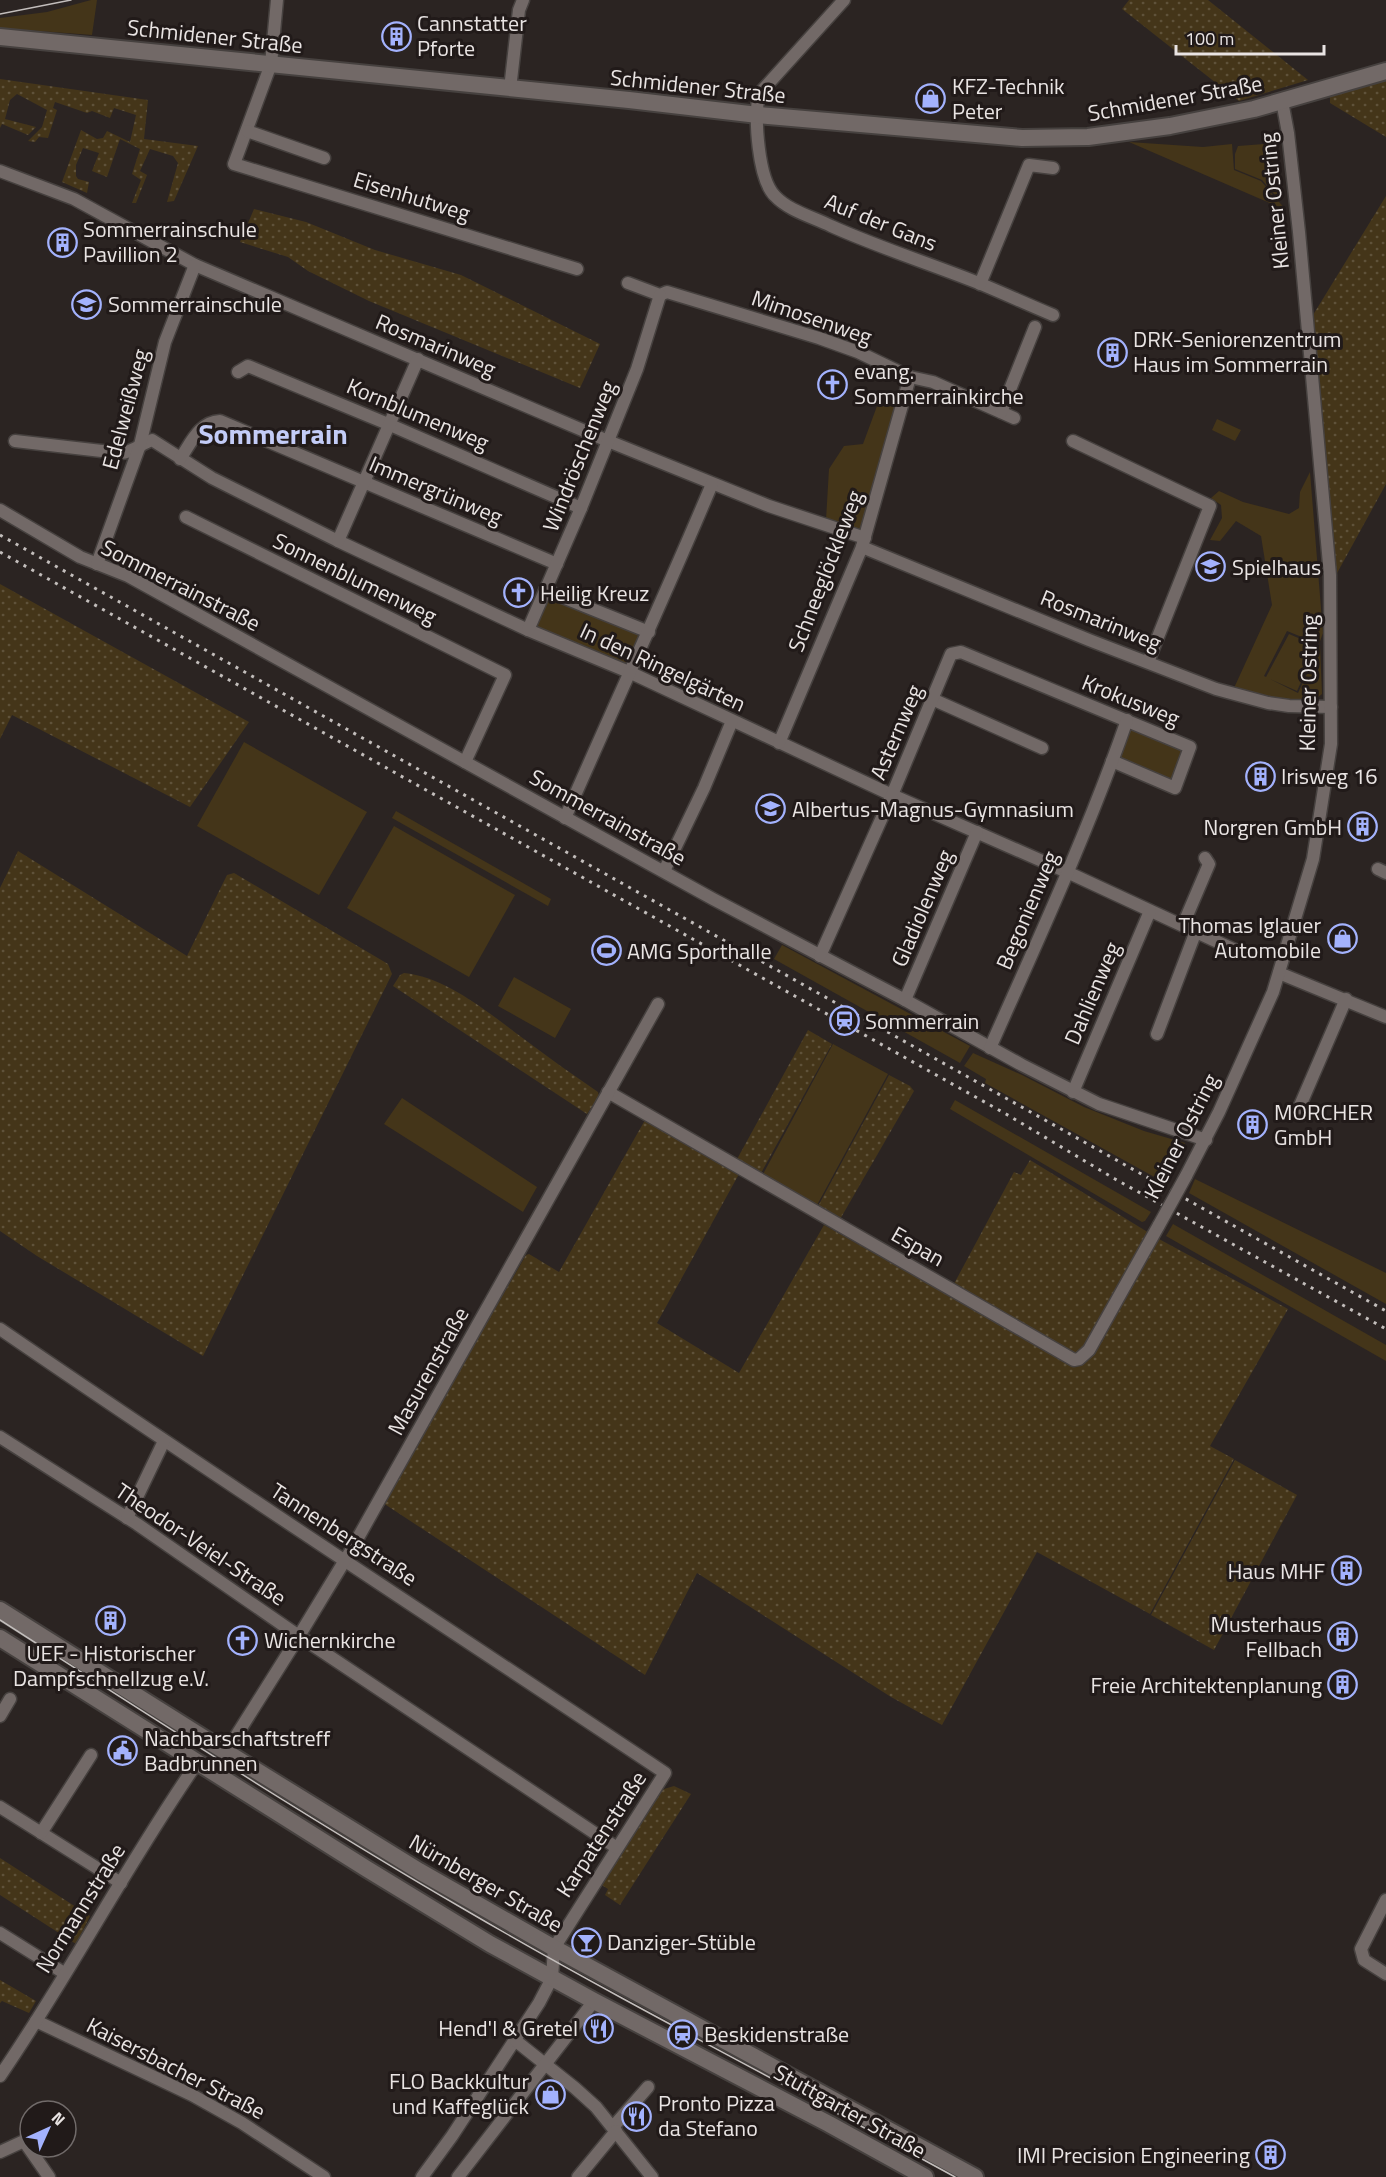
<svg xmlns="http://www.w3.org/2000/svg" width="1386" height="2177" font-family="'Titillium Web',sans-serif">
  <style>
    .green { fill: #443519 }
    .garden { fill: url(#garden-dots) }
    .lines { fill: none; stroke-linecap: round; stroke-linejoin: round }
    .street-casing { stroke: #46413f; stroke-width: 15 }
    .secondary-casing { stroke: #46413f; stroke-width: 20 }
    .street { stroke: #726967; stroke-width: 12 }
    .secondary { stroke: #726967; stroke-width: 16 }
    .tram { stroke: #c3bebc; stroke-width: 1.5 }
    .rail { stroke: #c3bebc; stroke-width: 3; stroke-dasharray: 3 6; stroke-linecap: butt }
    .street-bridge-casing { stroke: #46413f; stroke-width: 15; stroke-linecap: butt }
    .street-bridge { stroke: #726967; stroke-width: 12 }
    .labels { text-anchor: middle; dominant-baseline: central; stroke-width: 6; stroke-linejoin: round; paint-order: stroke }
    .poi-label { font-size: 22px; fill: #e9e4e3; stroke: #211a19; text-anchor: start }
    .street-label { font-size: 22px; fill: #e9e4e3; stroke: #211a19 }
    .district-label { font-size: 28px; font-weight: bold; fill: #c3ccf7; stroke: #211a19 }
  </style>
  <defs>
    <pattern id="garden-dots" width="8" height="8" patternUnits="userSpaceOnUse" patternTransform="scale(1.5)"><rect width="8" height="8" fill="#443519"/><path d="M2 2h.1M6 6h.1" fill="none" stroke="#5f523a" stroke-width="1.8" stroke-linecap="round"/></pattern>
  </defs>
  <rect width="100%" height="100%" fill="#2b2422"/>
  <g class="green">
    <path d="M91,0H97L92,35L0,28V18L47,12Z"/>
    <path d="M1129,142L1203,147L1232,144L1234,170L1261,181L1286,210Z"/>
    <path d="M1264,144L1276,167L1280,201L1262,180L1235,169V154L1238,146Z"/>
    <path d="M880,398L896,406L859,533L826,520L829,469L844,446L863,444Z"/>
    <path d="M1217,419L1241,430L1235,441L1212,430Z"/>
    <path d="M1310,472L1323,633L1319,644L1287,631L1264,676L1266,677L1289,634L1317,646L1297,691L1270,679L1298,693L1320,645L1322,694L1312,702L1287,700L1234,688L1272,605L1261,536L1236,521L1220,541L1210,540L1222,518L1221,505L1211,498L1219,491L1243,502L1289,514L1299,508L1300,492Z"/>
    <path d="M545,590L649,632L629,672L528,630Z"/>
    <path d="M1127,720L1190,747L1175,788L1112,761Z"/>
    <path d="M244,742L367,812L319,895L197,826Z"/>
    <path d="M396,811L551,899L548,906L392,818Z"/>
    <path d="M394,826L515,895L469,977L347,908Z"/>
    <path d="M782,945L970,1046L960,1063L774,959Z"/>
    <path d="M514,977L571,1009L555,1038L498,1006Z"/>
    <path d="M833,1044L888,1074L816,1207L762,1176Z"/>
    <path d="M973,1053L1022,1075L1084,1107L1144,1131L1185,1143L1167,1184L985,1083L986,1079L964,1066Z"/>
    <path d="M402,1098L537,1187L523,1212L384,1124Z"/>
    <path d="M955,1100L1151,1212L1145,1221L1142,1222L950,1109Z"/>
    <path d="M1195,1179L1386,1273V1304L1189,1193Z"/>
    <path d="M1173,1224L1386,1345V1361L1166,1236Z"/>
  </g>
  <g class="garden">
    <path d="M1129,0H1208L1308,80L1239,101L1122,9Z"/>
    <path d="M0,79L148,100L144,139L198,146L174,201L167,202L178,163L173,156L150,149L140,171L147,175L136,203H132L141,180L132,174L140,149L120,139L107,177L92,171L99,153L83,148L76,165V176L78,179L89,182L87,193L62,182L81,130L97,139L103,138L107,131L130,142L136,115L114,108L110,118L92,111L87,113L55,102L53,108L57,110L48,138L39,137L35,142L28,141L42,127L47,110L17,94L10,100L5,119L36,127L28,135L2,124L0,128Z"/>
    <path d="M1386,81V137L1330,103V95Z"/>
    <path d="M1386,196V484L1336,575L1313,315Z"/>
    <path d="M254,209L306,222L375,250L461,275L600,344L580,388L369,301L308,271L288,257L240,242Z"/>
    <path d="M0,584L249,722L190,807L12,715L0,739Z"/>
    <path d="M18,851L187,956L227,875L234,873L388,964L392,974L203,1356L37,1256L0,1231V888Z"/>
    <path d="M404,973C447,977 490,1014 524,1039C548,1057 573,1075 598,1092L599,1096L587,1114L393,986L400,975Z"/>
    <path d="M808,1030L832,1044L760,1175L736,1161Z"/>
    <path d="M889,1075L910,1086L914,1091L839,1221L817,1208Z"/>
    <path d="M645,1120L739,1174L657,1323L739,1373L824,1225L948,1295L1014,1172L1021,1175L1030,1160L1159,1239L1288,1309L1210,1446L1234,1459L1150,1614L1037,1552L942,1725L891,1697L697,1573L645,1675L383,1503L526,1255L529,1254L559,1272Z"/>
    <path d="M1235,1460L1297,1495L1214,1650L1151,1615Z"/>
    <path d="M674,1786L691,1794L620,1905L605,1895L608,1889L600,1884L660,1792L664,1789Z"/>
    <path d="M0,1858L90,1916L76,1944L0,1895Z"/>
    <path d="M0,1980L36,2001L29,2013L2,2001L0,2003Z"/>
  </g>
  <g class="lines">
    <defs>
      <g id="street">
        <path d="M277,0L271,64L234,164L577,269"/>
        <path d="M844,0L759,94C754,118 758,179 775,196C789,211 813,217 831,226C880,248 931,264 981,284C1005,294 1029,305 1053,315"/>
        <path d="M510,89L519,10L523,0"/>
        <path d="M247,131L324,158"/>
        <path d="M0,171L74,199L195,265L608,441L769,506L865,538"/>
        <path d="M628,283L660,295L667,292L819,338L858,352L910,377L933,382L1014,418"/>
        <path d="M980,284L1029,165L1053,168"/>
        <path d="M238,372L248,366L388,424L581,508"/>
        <path d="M1001,412L1035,327"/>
        <path d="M15,441L119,453C132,453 139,445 152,440L212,478L338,541L528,630L629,672L892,795L1067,872L1235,950"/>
        <path d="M1073,441L1210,506L1148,662"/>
        <path d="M180,459C191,443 199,422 220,421L557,564"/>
        <path d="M0,510L80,557L128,576L713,899L905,1000L1022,1065L1099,1104L1206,1140"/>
        <path d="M186,517L505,675L465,762"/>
        <path d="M338,541L418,359"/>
        <path d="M862,547L1089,640L1216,689L1268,703L1289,706L1331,707"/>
        <path d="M97,564L140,445L165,342L195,265"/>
        <path d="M545,590L649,632"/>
        <path d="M528,630L581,508L637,369L660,295"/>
        <path d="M932,699L1042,748"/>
        <path d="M779,743L862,547L910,377"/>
        <path d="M565,818C614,706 665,596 712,484"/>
        <path d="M1378,869L1386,873"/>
        <path d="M664,871L704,788L732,721"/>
        <path d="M1183,925L1209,864L1205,858"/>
        <path d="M820,956L892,795L951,654L961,652L1190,747L1175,788L1112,761"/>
        <path d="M1279,973L1386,1017"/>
        <path d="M905,1000L977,832"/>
        <path d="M1157,1034L1196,931"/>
        <path d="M990,1048C1038,940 1088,832 1127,720"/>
        <path d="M608,1092L1074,1360L1079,1359L1089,1350L1159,1225"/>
        <path d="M1073,1092L1150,911"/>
        <path d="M1299,1108L1346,999"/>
        <path d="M1186,1176L1219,1112L1273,992L1313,859L1331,744L1330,575L1299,232L1288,133L1282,101"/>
        <path d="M0,1329C220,1480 443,1625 665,1773L554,1948L552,1978L539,2003L452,2136L422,2177"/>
        <path d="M0,1437L137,1524L290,1630L617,1848"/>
        <path d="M127,1518L164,1441"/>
        <path d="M0,1716L10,1699"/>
        <path d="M226,1752L299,1636L350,1552L658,1004"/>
        <path d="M0,1807L121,1883"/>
        <path d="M41,1833L91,1755"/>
        <path d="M1386,1900L1361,1949L1364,1960L1386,1974"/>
        <path d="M0,1933L64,1973"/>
        <path d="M36,2021L192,2095L242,2123L324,2177"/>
        <path d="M516,2041L575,2088L596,2107L652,2177"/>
        <path d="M0,2076C70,1974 127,1864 197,1763"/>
        <path d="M613,2127L648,2087"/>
        <path d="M0,2152L24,2141L49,2177"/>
        <path d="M458,2177L594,2001"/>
        <path d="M578,2177L616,2131"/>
      </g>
      <g id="secondary">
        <path d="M0,37L629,100L758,115L1022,138L1088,137L1170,126L1254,109L1386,71"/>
        <path d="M0,1610L226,1752L419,1871L554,1948L975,2177"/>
        <path d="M0,1638L367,1869L490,1944L594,2001L829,2124L925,2177"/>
      </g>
    </defs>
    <use href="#street" class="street-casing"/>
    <use href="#secondary" class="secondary-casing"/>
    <use href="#street" class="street"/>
    <use href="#secondary" class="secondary"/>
    <g class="tram">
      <path d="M0,14L71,0"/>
      <path d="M0,1620C153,1718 306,1817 462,1908C624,2003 791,2087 955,2177"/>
    </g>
    <g class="rail">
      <path d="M0,535L1386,1311"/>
      <path d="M0,552L1006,1114L1115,1179L1386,1329"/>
    </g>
    <defs>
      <path id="street-bridge" d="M1159,1225L1186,1176"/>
    </defs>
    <use href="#street-bridge" class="street-bridge-casing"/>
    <use href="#street-bridge" class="street-bridge"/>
  </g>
  <defs>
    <symbol id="building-ring" viewBox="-11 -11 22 22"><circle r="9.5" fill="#211a19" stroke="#a3b2fd" stroke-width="1.5"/><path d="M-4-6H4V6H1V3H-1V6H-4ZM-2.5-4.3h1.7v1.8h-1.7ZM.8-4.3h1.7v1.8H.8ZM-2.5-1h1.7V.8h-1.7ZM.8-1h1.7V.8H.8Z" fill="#a3b2fd"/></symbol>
    <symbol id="shop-ring" viewBox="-11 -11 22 22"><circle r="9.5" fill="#211a19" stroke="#a3b2fd" stroke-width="1.5"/><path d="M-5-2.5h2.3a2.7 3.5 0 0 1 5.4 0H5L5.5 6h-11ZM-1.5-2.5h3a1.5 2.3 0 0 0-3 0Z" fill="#a3b2fd"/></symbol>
    <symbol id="school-ring" viewBox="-11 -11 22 22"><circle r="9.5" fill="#211a19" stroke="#a3b2fd" stroke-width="1.5"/><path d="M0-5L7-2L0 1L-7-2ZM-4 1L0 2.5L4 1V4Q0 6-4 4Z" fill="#a3b2fd"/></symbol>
    <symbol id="church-ring" viewBox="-11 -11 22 22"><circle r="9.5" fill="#211a19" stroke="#a3b2fd" stroke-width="1.5"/><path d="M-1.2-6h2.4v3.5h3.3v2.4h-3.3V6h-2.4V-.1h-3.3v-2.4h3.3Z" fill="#a3b2fd"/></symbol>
    <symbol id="stadium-ring" viewBox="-11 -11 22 22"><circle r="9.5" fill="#211a19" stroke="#a3b2fd" stroke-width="1.5"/><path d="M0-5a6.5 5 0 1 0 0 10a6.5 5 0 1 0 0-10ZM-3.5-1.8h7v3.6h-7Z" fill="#a3b2fd"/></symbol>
    <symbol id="station-ring" viewBox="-11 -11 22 22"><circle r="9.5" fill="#211a19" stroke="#a3b2fd" stroke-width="1.5"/><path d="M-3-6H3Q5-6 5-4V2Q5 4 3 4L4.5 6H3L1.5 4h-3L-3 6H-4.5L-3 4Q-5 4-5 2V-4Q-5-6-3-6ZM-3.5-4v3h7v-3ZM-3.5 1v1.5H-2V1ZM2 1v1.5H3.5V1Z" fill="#a3b2fd"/></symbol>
    <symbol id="civic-ring" viewBox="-11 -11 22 22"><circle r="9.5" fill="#211a19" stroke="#a3b2fd" stroke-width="1.5"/><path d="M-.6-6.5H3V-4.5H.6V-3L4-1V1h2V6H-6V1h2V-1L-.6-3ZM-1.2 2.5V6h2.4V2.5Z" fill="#a3b2fd"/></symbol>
    <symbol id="bar-ring" viewBox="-11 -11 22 22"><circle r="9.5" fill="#211a19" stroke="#a3b2fd" stroke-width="1.5"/><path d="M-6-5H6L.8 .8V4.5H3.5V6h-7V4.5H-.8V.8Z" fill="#a3b2fd"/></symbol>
    <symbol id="restaurant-ring" viewBox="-11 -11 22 22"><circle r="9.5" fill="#211a19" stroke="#a3b2fd" stroke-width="1.5"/><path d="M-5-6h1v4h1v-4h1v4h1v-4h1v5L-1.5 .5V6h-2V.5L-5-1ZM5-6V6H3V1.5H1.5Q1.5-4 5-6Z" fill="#a3b2fd"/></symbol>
  </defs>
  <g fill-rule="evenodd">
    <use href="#building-ring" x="380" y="20" width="33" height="33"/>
    <use href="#shop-ring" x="914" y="82" width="33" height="33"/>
    <use href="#building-ring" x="46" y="226" width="33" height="33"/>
    <use href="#school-ring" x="70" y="288" width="33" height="33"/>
    <use href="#building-ring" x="1096" y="336" width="33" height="33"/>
    <use href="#church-ring" x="816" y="368" width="33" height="33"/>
    <use href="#school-ring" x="1194" y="550" width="33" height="33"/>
    <use href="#church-ring" x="502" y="576" width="33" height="33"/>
    <use href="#building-ring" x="1244" y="760" width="33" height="33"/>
    <use href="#school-ring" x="754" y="792" width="33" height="33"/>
    <use href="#building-ring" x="1346" y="810" width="33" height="33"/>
    <use href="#shop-ring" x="1326" y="922" width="33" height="33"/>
    <use href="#stadium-ring" x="590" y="934" width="33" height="33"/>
    <use href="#station-ring" x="828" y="1004" width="33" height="33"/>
    <use href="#building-ring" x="1236" y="1108" width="33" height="33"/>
    <use href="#building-ring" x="1330" y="1554" width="33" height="33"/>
    <use href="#building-ring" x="94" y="1604" width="33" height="33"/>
    <use href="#building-ring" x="1326" y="1620" width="33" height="33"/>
    <use href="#church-ring" x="226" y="1624" width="33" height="33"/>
    <use href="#building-ring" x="1326" y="1668" width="33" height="33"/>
    <use href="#civic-ring" x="106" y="1734" width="33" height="33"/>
    <use href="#bar-ring" x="570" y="1926" width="33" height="33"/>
    <use href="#restaurant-ring" x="582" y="2012" width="33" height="33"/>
    <use href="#station-ring" x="666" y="2018" width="33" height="33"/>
    <use href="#shop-ring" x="534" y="2078" width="33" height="33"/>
    <use href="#restaurant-ring" x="620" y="2100" width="33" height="33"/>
    <use href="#building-ring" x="1254" y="2138" width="33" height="33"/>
  </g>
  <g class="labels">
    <g class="poi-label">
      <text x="417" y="23">Cannstatter<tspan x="417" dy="25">Pforte</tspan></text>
      <text x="952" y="86">KFZ-Technik<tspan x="952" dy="25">Peter</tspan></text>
      <text x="83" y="229">Sommerrainschule<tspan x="83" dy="25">Pavillion 2</tspan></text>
      <text x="108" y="304">Sommerrainschule</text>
      <text x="1133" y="339">DRK-Seniorenzentrum<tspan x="1133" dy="25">Haus im Sommerrain</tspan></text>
      <text x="854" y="371">evang.<tspan x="854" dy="25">Sommerrainkirche</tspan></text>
      <text x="1232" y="567">Spielhaus</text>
      <text x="540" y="593">Heilig Kreuz</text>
      <text x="1281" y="776">Irisweg 16</text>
      <text x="792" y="809">Albertus-Magnus-Gymnasium</text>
      <text x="1342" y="827" text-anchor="end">Norgren GmbH</text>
      <text x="1321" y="925" text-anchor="end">Thomas Iglauer<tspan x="1321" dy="25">Automobile</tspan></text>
      <text x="627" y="951">AMG Sporthalle</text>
      <text x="865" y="1021">Sommerrain</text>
      <text x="1274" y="1112">MORCHER<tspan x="1274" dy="25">GmbH</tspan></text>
      <text x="1325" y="1571" text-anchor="end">Haus MHF</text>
      <text x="1322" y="1624" text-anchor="end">Musterhaus<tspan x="1322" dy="25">Fellbach</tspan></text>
      <text x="264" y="1640">Wichernkirche</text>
      <text x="111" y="1653" text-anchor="middle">UEF - Historischer<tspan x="111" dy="25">Dampfschnellzug e.V.</tspan></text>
      <text x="1322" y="1685" text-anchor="end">Freie Architektenplanung</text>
      <text x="144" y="1738">Nachbarschaftstreff<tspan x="144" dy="25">Badbrunnen</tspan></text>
      <text x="607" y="1942">Danziger-Stüble</text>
      <text x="578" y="2028" text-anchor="end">Hend'l &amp; Gretel</text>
      <text x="704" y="2034">Beskidenstraße</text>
      <text x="529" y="2081" text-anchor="end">FLO Backkultur<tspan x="529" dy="25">und Kaffeglück</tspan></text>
      <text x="658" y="2103">Pronto Pizza<tspan x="658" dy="25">da Stefano</tspan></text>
      <text x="1250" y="2155" text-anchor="end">IMI Precision Engineering</text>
    </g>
    <g class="street-label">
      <text transform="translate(215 36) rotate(6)">Schmidener Straße</text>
      <text transform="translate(698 86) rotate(6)">Schmidener Straße</text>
      <text transform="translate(1175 98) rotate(-10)">Schmidener Straße</text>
      <text transform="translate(412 196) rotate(17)">Eisenhutweg</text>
      <text transform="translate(1274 201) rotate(-96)">Kleiner Ostring</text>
      <text transform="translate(881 222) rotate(22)">Auf der Gans</text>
      <text transform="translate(812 317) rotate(19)">Mimosenweg</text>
      <text transform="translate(436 345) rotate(23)">Rosmarinweg</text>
      <text transform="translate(125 409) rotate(-75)">Edelweißweg</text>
      <text transform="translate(418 414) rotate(23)">Kornblumenweg</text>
      <text transform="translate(579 456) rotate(-68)">Windröschenweg</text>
      <text transform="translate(436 490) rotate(23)">Immergrünweg</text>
      <text transform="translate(825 571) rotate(-69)">Schneeglöckleweg</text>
      <text transform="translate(355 578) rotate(26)">Sonnenblumenweg</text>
      <text transform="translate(181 585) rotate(27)">Sommerrainstraße</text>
      <text transform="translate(1101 620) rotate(22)">Rosmarinweg</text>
      <text transform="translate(663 667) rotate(25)">In den Ringelgärten</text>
      <text transform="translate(1308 683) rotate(-89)">Kleiner Ostring</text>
      <text transform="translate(1131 700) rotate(22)">Krokusweg</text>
      <text transform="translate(896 732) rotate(-67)">Asternweg</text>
      <text transform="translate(608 817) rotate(29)">Sommerrainstraße</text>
      <text transform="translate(922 908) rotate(-67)">Gladiolenweg</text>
      <text transform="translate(1027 910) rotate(-67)">Begonienweg</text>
      <text transform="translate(1092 993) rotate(-67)">Dahlienweg</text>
      <text transform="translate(1181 1136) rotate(-63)">Kleiner Ostring</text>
      <text transform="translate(918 1246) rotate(30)">Espan</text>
      <text transform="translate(428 1371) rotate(-61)">Masurenstraße</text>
      <text transform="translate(344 1534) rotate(33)">Tannenbergstraße</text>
      <text transform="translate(201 1544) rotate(34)">Theodor-Veiel-Straße</text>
      <text transform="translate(601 1834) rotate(-57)">Karpatenstraße</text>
      <text transform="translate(486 1883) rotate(30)">Nürnberger Straße</text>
      <text transform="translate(80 1908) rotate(-58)">Normannstraße</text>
      <text transform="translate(176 2068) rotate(27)">Kaisersbacher Straße</text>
      <text transform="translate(850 2111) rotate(29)">Stuttgarter Straße</text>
    </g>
    <g class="district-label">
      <text x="273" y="433">Sommerrain</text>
    </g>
  </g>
  <g transform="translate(48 2129) rotate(45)"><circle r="28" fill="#211a19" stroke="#716b6a" stroke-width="1.5"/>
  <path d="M0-4.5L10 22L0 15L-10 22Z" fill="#a3b2fd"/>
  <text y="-9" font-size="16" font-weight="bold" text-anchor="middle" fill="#e9e4e3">N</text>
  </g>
  <path d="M1176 45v9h148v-9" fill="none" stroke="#e9e4e3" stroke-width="3"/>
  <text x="1185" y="45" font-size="18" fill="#e9e4e3" stroke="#211a19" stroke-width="4.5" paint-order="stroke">100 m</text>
</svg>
